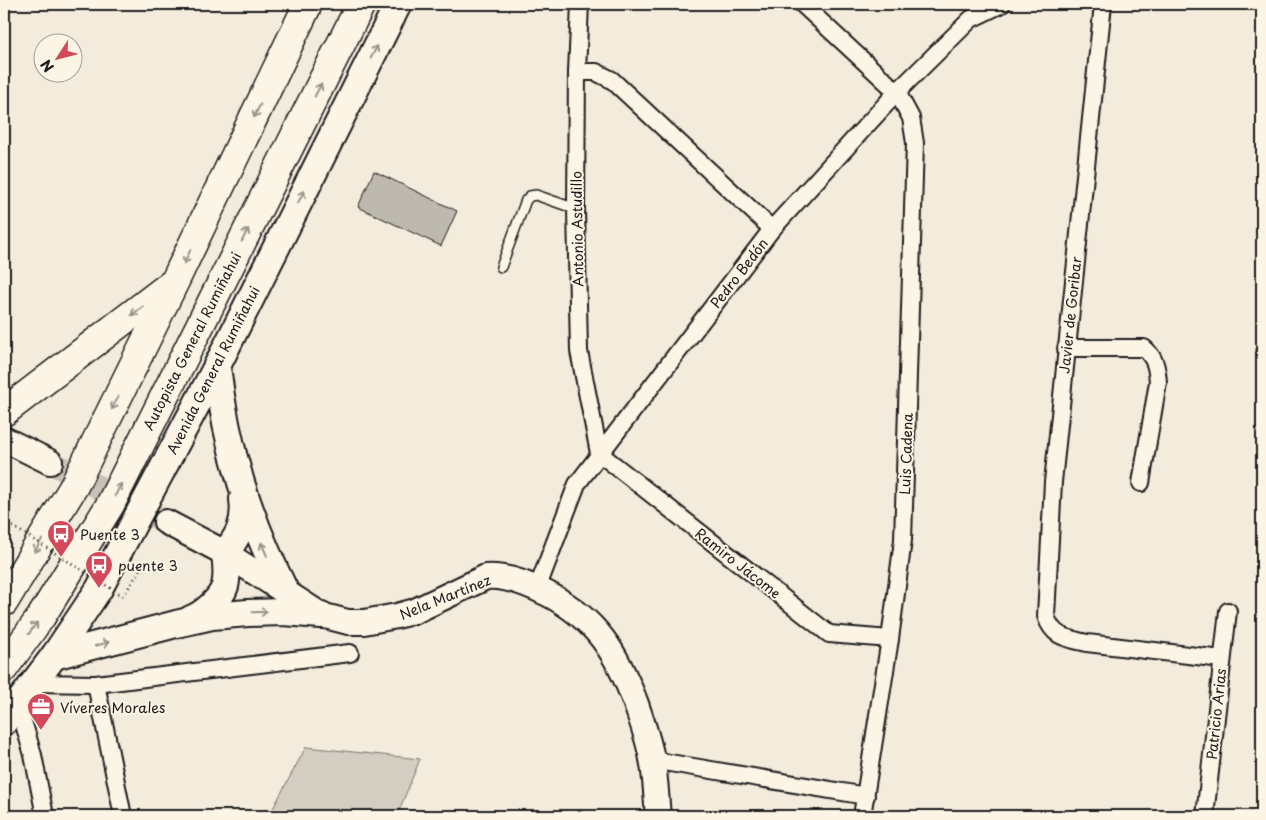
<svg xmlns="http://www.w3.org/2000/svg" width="1266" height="820" font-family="'Playpen Sans',sans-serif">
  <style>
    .green { fill: #d3cec1; stroke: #78756e }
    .building { fill: #beb9ae; stroke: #1c1c1c }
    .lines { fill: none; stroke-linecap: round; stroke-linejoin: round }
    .secondary-tunnel { stroke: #c8c2b6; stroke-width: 24; stroke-dasharray: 24 12; stroke-linecap: butt }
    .lane-casing { stroke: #1c1c1c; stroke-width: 12 }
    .street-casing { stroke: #1c1c1c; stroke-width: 20 }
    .secondary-casing { stroke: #1c1c1c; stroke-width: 28 }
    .primary-casing { stroke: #1c1c1c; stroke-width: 30 }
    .highway-casing { stroke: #1c1c1c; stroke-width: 31 }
    .path { stroke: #1c1c1c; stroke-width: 3; stroke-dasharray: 1 4; stroke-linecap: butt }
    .lane { stroke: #fcf5e5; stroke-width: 9 }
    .street { stroke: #fcf5e5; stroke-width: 16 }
    .secondary { stroke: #fcf5e5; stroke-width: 24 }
    .primary { stroke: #fcf5e5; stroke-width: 26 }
    .highway { stroke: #fcf5e5; stroke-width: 28 }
    .path-bridge { stroke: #1c1c1c; stroke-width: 3; stroke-dasharray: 1 4; stroke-linecap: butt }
    .oneway { stroke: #97938b }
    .labels { text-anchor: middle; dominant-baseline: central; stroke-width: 4; stroke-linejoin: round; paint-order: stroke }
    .street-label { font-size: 14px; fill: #1c1c1c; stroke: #fcf5e5 }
    .poi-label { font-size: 14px; fill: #1c1c1c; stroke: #fcf5e5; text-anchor: start }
  </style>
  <rect width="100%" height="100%" fill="#f3ecdd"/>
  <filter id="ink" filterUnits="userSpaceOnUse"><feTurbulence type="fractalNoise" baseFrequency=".02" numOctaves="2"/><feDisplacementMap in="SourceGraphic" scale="10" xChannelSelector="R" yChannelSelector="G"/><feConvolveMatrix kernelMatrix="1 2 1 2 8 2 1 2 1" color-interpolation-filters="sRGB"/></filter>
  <g filter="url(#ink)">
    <path class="green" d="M306,747L420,759L397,816H273L271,812Z"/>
    <path class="building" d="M374,171L457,211L441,246L358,207Z"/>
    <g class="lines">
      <path class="secondary-tunnel" d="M50,462L166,522"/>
      <defs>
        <path id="lane" d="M501,267L526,200L530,196L536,195L576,209"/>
        <g id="street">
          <path d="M580,4L577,72L576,209L579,351L599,453L829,634L890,639"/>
          <path d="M802,4L897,92L911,118L915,143L903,540L890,639L862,816"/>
          <path d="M1103,4L1053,482L1046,616C1053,638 1067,638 1087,643L1222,659"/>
          <path d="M577,72H596L612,80L772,229"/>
          <path d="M1066,348H1144C1155,358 1157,367 1158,382L1141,483"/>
          <path d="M537,589L577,484L772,229L897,92L971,19L1002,4"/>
          <path d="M34,683L96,684L350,653"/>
          <path d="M96,684L123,816"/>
          <path d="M18,704L33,755L45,816"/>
          <path d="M652,760L866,796"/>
          <path d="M1205,816L1228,611"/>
        </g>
        <g id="secondary">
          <path d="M4,439L50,462"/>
          <path d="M166,522L225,553L321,615L348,622H364L397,616L415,611L486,577C506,575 530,585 548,594C597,620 617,653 636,704C642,722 649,741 652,759C656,778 656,797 658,816"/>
        </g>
        <g id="primary">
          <path d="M217,366C226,448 249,519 286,593"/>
          <path d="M191,619C204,614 221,599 225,586C228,575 226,564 225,553C239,536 246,522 243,499"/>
          <path d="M54,656L176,624L212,616L248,613L284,612L321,615"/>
          <path d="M4,722L54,656L99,589L217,366L398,4"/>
        </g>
        <g id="highway">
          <path d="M4,412L170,285"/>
          <path d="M4,602L74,486L175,281L308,4"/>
          <path d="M4,668L41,617L110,505L361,4"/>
        </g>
      </defs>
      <use href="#lane" class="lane-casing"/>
      <use href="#street" class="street-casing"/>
      <use href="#secondary" class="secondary-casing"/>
      <use href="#primary" class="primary-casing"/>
      <use href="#highway" class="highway-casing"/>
      <path class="path" d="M126,592L141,568L137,566"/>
      <use href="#lane" class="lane"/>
      <use href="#street" class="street"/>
      <use href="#secondary" class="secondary"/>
      <use href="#primary" class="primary"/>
      <use href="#highway" class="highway"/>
      <path class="path-bridge" d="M4,521L123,596"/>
    </g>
    <defs><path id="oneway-shaft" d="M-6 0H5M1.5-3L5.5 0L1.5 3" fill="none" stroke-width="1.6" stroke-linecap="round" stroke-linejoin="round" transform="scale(1.25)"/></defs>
    <g class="oneway">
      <use href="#oneway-shaft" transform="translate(374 52) rotate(-63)"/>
      <use href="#oneway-shaft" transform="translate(318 90) rotate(-63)"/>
      <use href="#oneway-shaft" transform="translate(257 111) rotate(116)"/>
      <use href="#oneway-shaft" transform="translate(301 197) rotate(-63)"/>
      <use href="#oneway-shaft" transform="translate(245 235) rotate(-63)"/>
      <use href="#oneway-shaft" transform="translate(187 257) rotate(116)"/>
      <use href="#oneway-shaft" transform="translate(137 311) rotate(143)"/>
      <use href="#oneway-shaft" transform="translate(115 403) rotate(116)"/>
      <use href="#oneway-shaft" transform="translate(118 490) rotate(-63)"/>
      <use href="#oneway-shaft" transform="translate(38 546) rotate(121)"/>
      <use href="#oneway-shaft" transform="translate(264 549) rotate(-113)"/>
      <use href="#oneway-shaft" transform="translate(260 612) rotate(-2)"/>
      <use href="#oneway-shaft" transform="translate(33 628) rotate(-54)"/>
      <use href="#oneway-shaft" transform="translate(102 644) rotate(-15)"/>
    </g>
  </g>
  <defs>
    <symbol id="bus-pin" viewBox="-11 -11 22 30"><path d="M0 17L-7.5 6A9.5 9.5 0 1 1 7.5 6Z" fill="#d1495b" stroke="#fcf5e5"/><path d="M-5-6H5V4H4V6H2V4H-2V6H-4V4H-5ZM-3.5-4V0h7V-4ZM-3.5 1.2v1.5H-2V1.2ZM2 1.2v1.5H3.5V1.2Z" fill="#fff"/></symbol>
    <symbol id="office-pin" viewBox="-11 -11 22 30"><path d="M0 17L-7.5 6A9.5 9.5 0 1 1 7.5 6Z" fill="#d1495b" stroke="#fcf5e5"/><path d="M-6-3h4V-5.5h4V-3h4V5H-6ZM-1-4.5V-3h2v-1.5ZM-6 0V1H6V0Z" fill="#fff"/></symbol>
  </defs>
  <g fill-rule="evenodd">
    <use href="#bus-pin" x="45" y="518" width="32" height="43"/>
    <use href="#bus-pin" x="83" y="549" width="32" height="43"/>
    <use href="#office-pin" x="25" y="691" width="32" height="43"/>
  </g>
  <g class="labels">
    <g class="street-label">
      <text transform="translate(577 229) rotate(-91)">Antonio Astudillo</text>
      <text transform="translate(739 273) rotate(-52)">Pedro Bedón</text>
      <text transform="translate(1070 315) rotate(-84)">Javier de Goribar</text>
      <text transform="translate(192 341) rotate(-63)">Autopista General Rumiñahui</text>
      <text transform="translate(213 370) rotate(-63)">Avenida General Rumiñahui</text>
      <text transform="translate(906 454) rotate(-88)">Luis Cadena</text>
      <text transform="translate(738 563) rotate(38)">Ramiro Jácome</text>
      <text transform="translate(445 597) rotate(-22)">Nela Martínez</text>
      <text transform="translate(1216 714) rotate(-84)">Patricio Arias</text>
    </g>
    <g class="poi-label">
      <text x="80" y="534">Puente 3</text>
      <text x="118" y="565">puente 3</text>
      <text x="60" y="707">Víveres Morales</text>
    </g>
  </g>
  <rect width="1266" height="820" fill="none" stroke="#fcf5e5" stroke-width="20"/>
  <rect x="10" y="10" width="1246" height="800" fill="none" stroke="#1c1c1c" stroke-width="2" filter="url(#ink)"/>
  <g transform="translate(58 58) rotate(234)"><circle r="24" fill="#fcf5e5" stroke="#a29e95"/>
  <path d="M0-4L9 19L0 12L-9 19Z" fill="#d1495b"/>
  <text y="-8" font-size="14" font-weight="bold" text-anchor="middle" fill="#1c1c1c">N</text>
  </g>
</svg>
